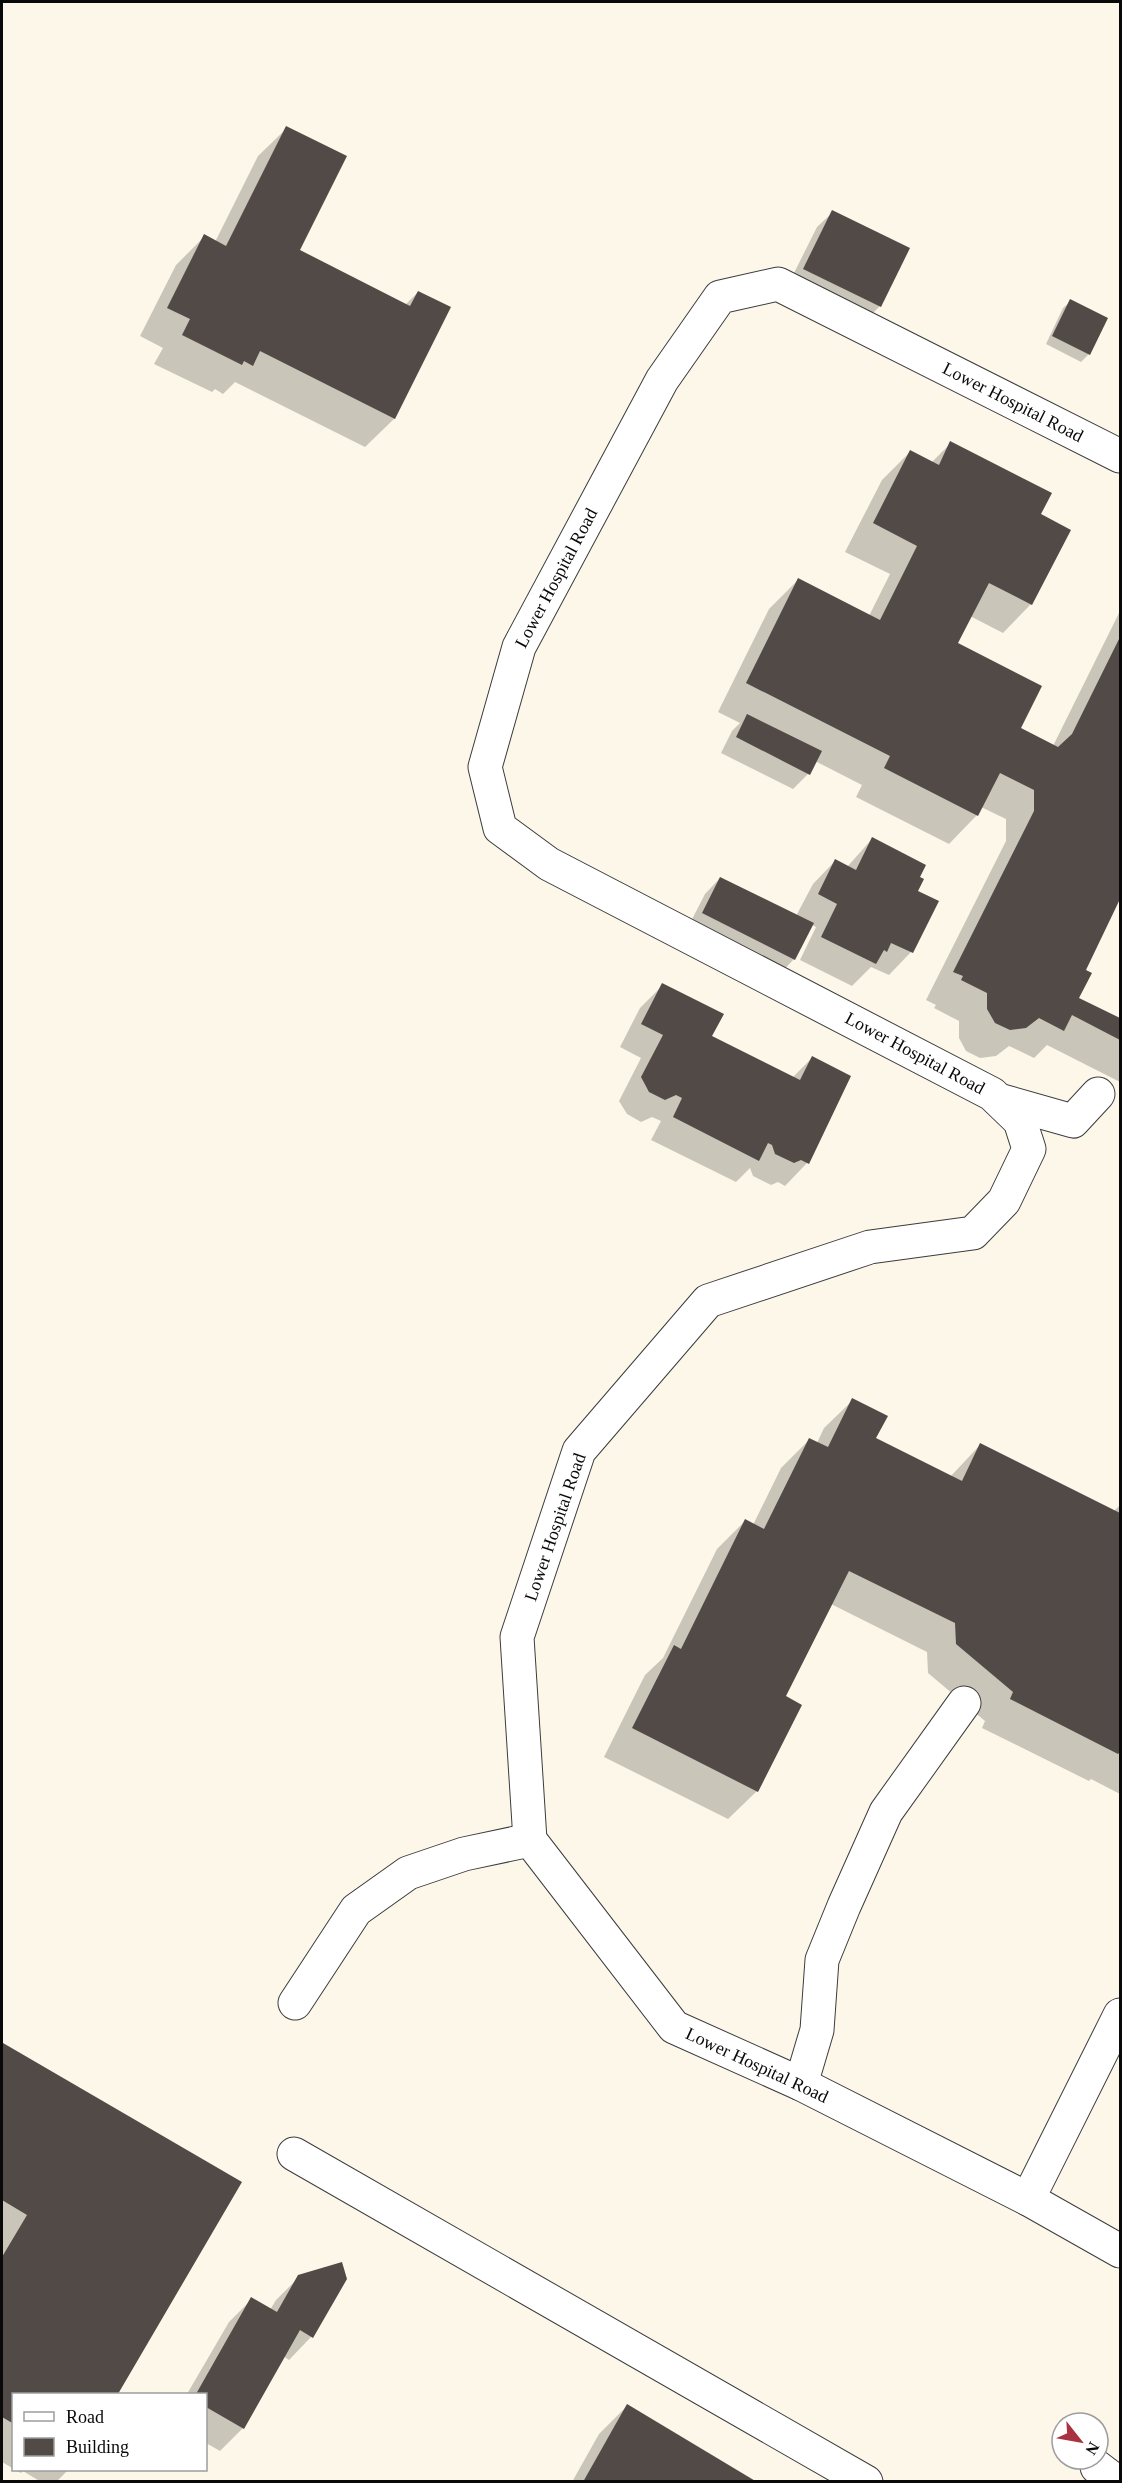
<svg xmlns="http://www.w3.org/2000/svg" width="1122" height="2483" font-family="'Times New Roman',serif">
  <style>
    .shadow { fill: #0003 }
    .building { fill: #514a47 }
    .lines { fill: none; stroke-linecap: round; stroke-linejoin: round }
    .minor-casing { stroke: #3c3c3c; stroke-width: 35 }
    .minor { stroke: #fff; stroke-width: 33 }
    .labels { text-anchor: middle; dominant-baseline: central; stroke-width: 6; stroke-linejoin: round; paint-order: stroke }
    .street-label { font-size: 18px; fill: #090909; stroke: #fff }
  </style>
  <rect width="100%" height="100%" fill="#fcf7e8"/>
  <g class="shadow">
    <path d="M287,128L298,251L405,305L418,292L449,308L394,419L365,447L235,382L223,394L215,389L212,392L154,364L163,348L140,336L176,265L205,236L215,242L258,156Z"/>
    <path d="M833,212L908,249L880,306L864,322L788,285L817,227Z"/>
    <path d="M1071,301L1089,354L1081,362L1046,344L1063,308Z"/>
    <path d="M951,443L1039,515L1031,604L1003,633L970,616L956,644L1019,729L1053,746L1120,611V898L1084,971L1077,998L1120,1020V1082L1047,1045L1034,1058L1009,1046L996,1056L980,1058L966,1051L959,1038V1021L934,1008L936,1005L926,1000L1006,841V819L981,807L977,815L949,844L856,797L862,785L815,761L808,774L793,789L721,753L732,731L740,723L718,712L769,609L798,580L869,616L890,574L845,552L882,480L910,452L932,462Z"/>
    <path d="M872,839L918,878L911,952L889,975L871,967L852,986L800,960L816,927L812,925L794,959L779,975L687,929L705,894L720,878L796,916L813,884L835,861L847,867Z"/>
    <path d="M663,985L710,1036L792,1078L812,1058L849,1077L807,1163L785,1186L778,1182L771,1185L753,1176L750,1168L736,1182L651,1140L661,1121L652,1117L641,1122L627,1114L619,1101L641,1058L620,1047L640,1008Z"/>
    <path d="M853,1400L874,1439L950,1477L981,1444L1114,1511L1120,1505V1794L1091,1779L1089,1781L982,1728L985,1721L928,1673L927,1652L831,1604L784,1696L757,1791L728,1819L604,1757L645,1675L663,1658L717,1549L745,1521L753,1525L781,1468L809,1440L817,1443L824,1428Z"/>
    <path d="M3,2045L240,2183L117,2394H14V2469L2,2462Z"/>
    <path d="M299,2277L345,2278L311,2337L289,2360L283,2356L243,2428L220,2451L206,2443V2394H187L229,2322L252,2299L270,2310L276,2300Z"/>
    <path d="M627,2406L754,2482H572L599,2434Z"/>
    <path d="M15,2470H68L56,2482H41L23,2471L21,2473Z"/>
  </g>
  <g class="building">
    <path d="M286,126L347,156L300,250L410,306L418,291L451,307L395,419L260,351L253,366L244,361L242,365L182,335L190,319L167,308L204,234L226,246Z"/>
    <path d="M832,210L910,248L881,307L803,269Z"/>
    <path d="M1070,299L1108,318L1090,355L1052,336Z"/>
    <path d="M950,441L1052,493L1041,514L1071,530L1032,605L989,583L958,643L1042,686L1021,728L1058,747L1072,734L1120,637V899L1086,970L1092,973L1079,998L1120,1018V1040L1072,1015L1064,1031L1039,1018L1026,1028L1010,1030L995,1023L987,1009V993L961,980L963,976L953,972L1034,811V790L1000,773L978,816L884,768L890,756L746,683L798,578L880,620L917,546L873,523L910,450L939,465Z"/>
    <path d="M747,714L822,751L810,775L736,737Z"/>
    <path d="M872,837L926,865L920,877L924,879L918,891L939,901L913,953L891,943L887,952L884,950L876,964L821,937L837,904L818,894L835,859L856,870Z"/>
    <path d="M720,877L814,923L795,960L702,913Z"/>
    <path d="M662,983L724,1014L712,1036L800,1080L812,1056L851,1076L809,1164L801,1160L794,1163L775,1154L772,1145L768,1143L759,1161L673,1117L682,1098L676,1095L665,1100L649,1092L641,1077L663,1035L641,1024Z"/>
    <path d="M852,1398L888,1416L876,1438L962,1481L980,1443L1120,1513V1752L1118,1754L1010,1699L1013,1692L956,1644L955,1623L849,1571L786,1696L802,1705L758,1792L632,1728L674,1645L681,1649L745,1519L764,1529L809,1438L828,1447Z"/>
    <path d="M3,2043L242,2182L118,2394H14V2424L2,2417V2257L27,2215L2,2200Z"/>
    <path d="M342,2262L347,2279L313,2338L300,2330L244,2429L206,2407V2394H196L251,2297L277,2312L298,2275Z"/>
    <path d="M627,2404L757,2482H583Z"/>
  </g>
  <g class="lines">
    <defs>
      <g id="minor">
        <path d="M1120,456L778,284L720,297L662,380L519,647L485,767L500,828L549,864L992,1094L1020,1121L1029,1149L1004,1201L973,1233L870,1247L708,1301L579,1451L517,1637L530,1840L674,2027L801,2084L1028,2199L1120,2251"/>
        <path d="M999,1100L1073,1121L1098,1094"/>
        <path d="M295,2003L356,1910L408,1873L464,1854L530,1840"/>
        <path d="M801,2084L817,2030L822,1960L844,1906L886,1812L964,1703"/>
        <path d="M294,2154L866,2482"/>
        <path d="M1028,2199L1120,2015"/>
        <path d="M1097,2467L1117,2482"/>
      </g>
    </defs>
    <use href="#minor" class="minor-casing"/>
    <use href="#minor" class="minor"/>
  </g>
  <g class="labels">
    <g class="street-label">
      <text transform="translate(1013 402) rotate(27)">Lower Hospital Road</text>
      <text transform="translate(556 578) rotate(-62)">Lower Hospital Road</text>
      <text transform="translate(915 1053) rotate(28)">Lower Hospital Road</text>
      <text transform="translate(555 1527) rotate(-71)">Lower Hospital Road</text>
      <text transform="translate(757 2065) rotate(25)">Lower Hospital Road</text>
    </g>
  </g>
  <rect width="1122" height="2483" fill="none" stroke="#090909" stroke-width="6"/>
  <rect x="12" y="2393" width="195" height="78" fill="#ffffff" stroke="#9d9d9d" stroke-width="1.5"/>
  <rect x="24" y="2412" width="30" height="9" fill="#ffffff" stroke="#9d9d9d" stroke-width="1.5"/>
  <text x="66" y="2423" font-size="18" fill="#090909">Road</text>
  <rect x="24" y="2438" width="30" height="18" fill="#514a47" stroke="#9d9d9d" stroke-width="1.5"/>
  <text x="66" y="2453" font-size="18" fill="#090909">Building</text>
  <g transform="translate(1080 2441) rotate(121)"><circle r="28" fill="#ffffff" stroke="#9d9d9d" stroke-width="1.5"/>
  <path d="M0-4.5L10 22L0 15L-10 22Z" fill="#a83240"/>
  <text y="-9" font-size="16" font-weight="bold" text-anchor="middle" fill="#090909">N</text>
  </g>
</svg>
